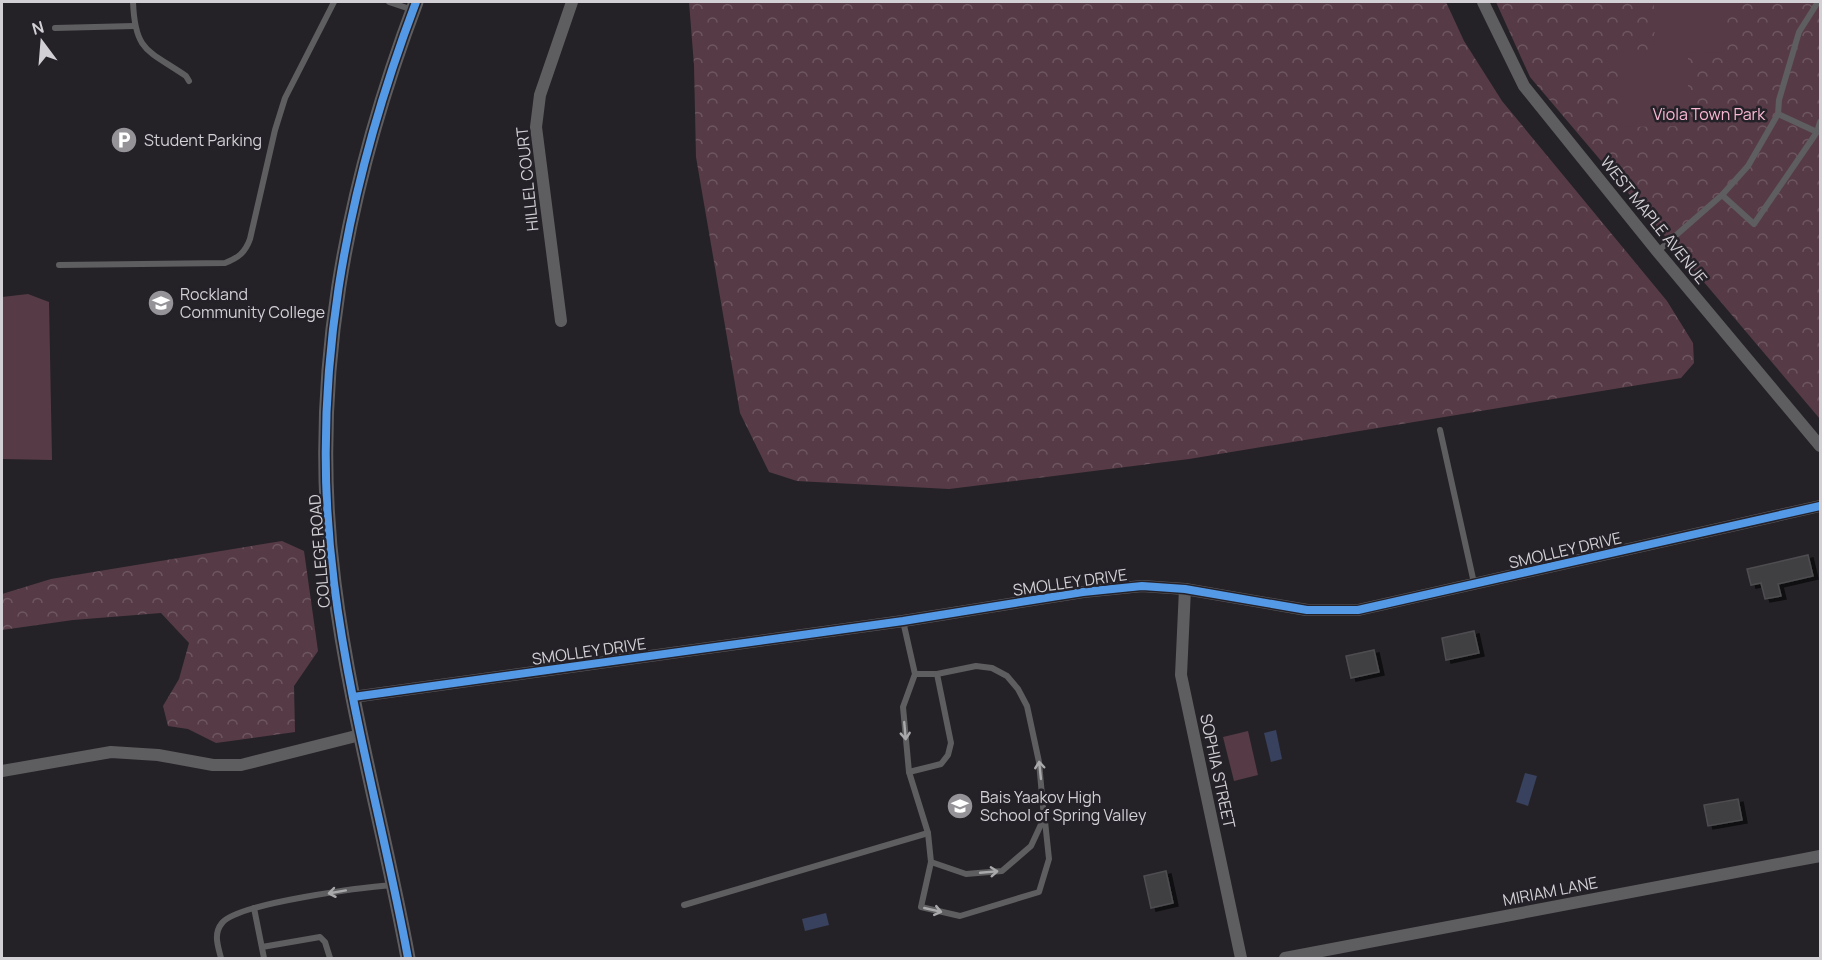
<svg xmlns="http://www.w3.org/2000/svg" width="1822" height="960" font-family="Manrope,sans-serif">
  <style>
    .forest { fill: url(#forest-crowns) }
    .garden { fill: #563b46 }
    .water { fill: #38415d }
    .building { fill: #413f43; stroke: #4e4d50; stroke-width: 1.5; filter: url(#shadow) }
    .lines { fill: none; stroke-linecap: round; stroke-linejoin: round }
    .service { stroke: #5e5d5f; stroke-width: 6 }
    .minor { stroke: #5e5d5f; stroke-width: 12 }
    .tertiary { stroke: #5e5d5f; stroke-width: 15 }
    .cycleway-casing { stroke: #252128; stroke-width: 11 }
    .cycleway { stroke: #5399e6; stroke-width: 8 }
    .oneway { stroke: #a9a8ab }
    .labels { text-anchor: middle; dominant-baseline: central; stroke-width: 5; stroke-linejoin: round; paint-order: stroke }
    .park-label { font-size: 16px; fill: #fab8d2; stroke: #252128 }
    .poi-label { font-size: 16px; fill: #d2d0d4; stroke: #252128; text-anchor: start }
    .street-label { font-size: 16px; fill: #d2d0d4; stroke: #252128 }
  </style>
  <defs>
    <pattern id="forest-crowns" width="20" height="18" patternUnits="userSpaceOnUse" patternTransform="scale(1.5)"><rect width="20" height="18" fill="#563b46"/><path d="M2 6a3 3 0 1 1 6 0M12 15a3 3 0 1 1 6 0" fill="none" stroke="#6d5660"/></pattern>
    <filter id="shadow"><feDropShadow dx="5" dy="3" stdDeviation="0" flood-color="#0009"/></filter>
  </defs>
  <rect width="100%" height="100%" fill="#252227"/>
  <g class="forest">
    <path d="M689,2H1446L1464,41L1502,101L1667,301L1693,343L1694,363L1681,378L1189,459L949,489L797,481L769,472L740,413L696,157L694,65Z"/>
    <path d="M1496,2H1820V419L1530,77Z"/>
    <path d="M282,541L304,551L318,651L294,686L295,732L216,743L188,729L168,726L163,706L179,679L189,643L161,613L73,620L2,630V594L51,579Z"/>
  </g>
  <g class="garden">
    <path d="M1654,2H1723V52L1688,53V126L1620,127V53H1655Z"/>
    <path d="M28,294L49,302L52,460L2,459V297Z"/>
    <path d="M1248,731L1258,775L1234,781L1223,737Z"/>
  </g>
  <g class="water">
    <path d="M1276,730L1282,759L1271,762L1264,733Z"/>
    <path d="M1525,773L1537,776L1528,806L1516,802Z"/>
    <path d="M826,913L829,925L805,931L802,919Z"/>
  </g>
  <g class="building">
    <path d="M1808,555L1813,576L1778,584L1781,596L1765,599L1761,583L1751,585L1747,569Z"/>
    <path d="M1474,631L1479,653L1446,660L1442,638Z"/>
    <path d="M1374,650L1379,672L1351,678L1346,656Z"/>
    <path d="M1738,799L1742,820L1708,826L1704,805Z"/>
    <path d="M1166,871L1173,903L1151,908L1144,876Z"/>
  </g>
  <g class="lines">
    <g class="service">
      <path d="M133,2C135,52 148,50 186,76L189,81"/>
      <path d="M389,2L413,10"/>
      <path d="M55,28L134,26"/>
      <path d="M1778,114L1817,132"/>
      <path d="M1722,195L1754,224L1817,132L1820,122"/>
      <path d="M1658,251L1722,195L1748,166L1778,114L1779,100L1799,32L1818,2"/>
      <path d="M59,265L225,263C238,258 245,253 250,239L275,130L285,98L334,2"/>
      <path d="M1440,430L1474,583"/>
      <path d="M903,621L915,674L903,707L909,772L928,833L931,862L966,874L1002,871L1031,846L1044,818L1039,762L1027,706L1018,689L1007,676L992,668L976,666L937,674H915"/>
      <path d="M909,772L941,764L948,755L951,743L937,674"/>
      <path d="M931,862L921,907L960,916L1039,892L1049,859L1045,821"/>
      <path d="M684,905L928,833"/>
      <path d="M254,908L264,958"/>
      <path d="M262,947L320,937L325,942L330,958"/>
      <path d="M221,958C218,946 213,934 222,923C238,903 365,887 394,885"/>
    </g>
    <g class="minor">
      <path d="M1483,2L1524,86L1657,251L1820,446"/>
      <path d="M561,321L536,127L540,95L572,2"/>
      <path d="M1185,589L1181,675L1241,958"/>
      <path d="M353,697L903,621L1083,592L1142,586L1185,589L1307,610H1358L1820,506"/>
      <path d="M2,771L111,752L158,755L213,765H241L360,735"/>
      <path d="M1285,958L1820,856"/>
    </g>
    <path class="tertiary" d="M408,958C385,833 350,710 334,583C308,382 345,190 416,2"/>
    <defs>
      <g id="cycleway">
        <path d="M353,697L903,621L1083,592L1142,586L1185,589L1307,610H1358L1820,506"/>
        <path d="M408,958C385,833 350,710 334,583C308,382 345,190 416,2"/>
      </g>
    </defs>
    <use href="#cycleway" class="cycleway-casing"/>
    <use href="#cycleway" class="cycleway"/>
  </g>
  <defs><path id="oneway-shaft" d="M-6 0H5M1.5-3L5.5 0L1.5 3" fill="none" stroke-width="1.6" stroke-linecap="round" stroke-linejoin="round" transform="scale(1.5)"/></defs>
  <g class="oneway">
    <use href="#oneway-shaft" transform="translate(905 731) rotate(85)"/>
    <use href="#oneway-shaft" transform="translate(1040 770) rotate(-96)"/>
    <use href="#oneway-shaft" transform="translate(989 872) rotate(-5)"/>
    <use href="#oneway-shaft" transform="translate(337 892) rotate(170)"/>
    <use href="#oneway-shaft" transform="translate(933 910) rotate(13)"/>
  </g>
  <defs>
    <symbol id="parking-disc" viewBox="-11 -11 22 22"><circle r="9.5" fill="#959397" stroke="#252128"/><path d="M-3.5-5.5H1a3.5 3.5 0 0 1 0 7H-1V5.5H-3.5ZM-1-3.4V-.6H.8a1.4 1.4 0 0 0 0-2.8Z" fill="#fff"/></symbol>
    <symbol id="university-disc" viewBox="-11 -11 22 22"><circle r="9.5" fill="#959397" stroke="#252128"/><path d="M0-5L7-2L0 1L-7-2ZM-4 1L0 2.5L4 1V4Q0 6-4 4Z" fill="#fff"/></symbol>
    <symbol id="school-disc" viewBox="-11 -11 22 22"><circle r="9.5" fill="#959397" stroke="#252128"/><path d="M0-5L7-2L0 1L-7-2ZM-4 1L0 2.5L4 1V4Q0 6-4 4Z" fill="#fff"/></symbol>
  </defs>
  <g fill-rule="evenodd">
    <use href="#parking-disc" x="109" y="125" width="30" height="30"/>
    <use href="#university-disc" x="146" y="288" width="30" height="30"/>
    <use href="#school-disc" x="945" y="791" width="30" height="30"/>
  </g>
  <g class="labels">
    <g class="park-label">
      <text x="1709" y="114">Viola Town Park</text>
    </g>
    <g class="poi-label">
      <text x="144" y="140">Student Parking</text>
      <text x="180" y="294">Rockland<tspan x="180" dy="18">Community College</tspan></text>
      <text x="980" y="797">Bais Yaakov High<tspan x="980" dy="18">School of Spring Valley</tspan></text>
    </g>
    <g class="street-label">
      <text transform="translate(527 179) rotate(-96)">HILLEL COURT</text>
      <text transform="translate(1654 220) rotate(51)">WEST MAPLE AVENUE</text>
      <text transform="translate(1565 550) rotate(-13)">SMOLLEY DRIVE</text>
      <text transform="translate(319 551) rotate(-95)">COLLEGE ROAD</text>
      <text transform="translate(1070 582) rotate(-8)">SMOLLEY DRIVE</text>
      <text transform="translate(589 651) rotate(-8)">SMOLLEY DRIVE</text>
      <text transform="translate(1218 771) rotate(78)">SOPHIA STREET</text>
      <text transform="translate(1550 891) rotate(-11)">MIRIAM LANE</text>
    </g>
  </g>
  <rect width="1822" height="960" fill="none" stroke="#d2d0d4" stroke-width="6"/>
  <g transform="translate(42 42) rotate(344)" stroke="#252128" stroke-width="4.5" paint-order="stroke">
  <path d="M0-4.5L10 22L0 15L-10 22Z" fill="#d2d0d4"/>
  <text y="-9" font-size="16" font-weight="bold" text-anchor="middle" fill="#d2d0d4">N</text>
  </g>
</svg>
